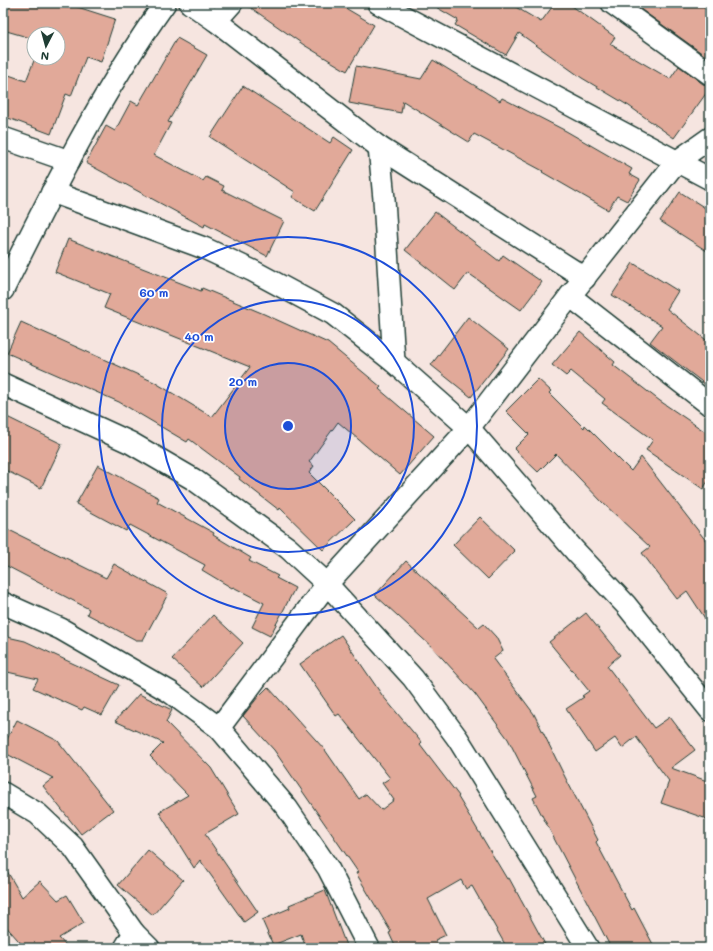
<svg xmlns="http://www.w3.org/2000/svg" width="713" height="951" font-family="Mali,sans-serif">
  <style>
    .building { fill: #e1a999; stroke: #1f3d34 }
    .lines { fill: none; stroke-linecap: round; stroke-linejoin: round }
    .street-casing { stroke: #1f3d34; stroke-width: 24 }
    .street { stroke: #fff; stroke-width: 21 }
    .ring { fill: none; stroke: #1d4ed8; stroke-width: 2 }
    .centre { fill: #1d4ed8; stroke: #fff; stroke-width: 2 }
    .ring-label { font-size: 12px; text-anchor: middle; font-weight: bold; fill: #1d4ed8; stroke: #fff; stroke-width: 3.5; stroke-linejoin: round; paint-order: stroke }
  </style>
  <rect width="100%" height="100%" fill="#f6e5e0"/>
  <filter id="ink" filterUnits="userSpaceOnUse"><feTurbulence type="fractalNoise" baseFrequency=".025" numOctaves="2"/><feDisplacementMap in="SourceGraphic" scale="8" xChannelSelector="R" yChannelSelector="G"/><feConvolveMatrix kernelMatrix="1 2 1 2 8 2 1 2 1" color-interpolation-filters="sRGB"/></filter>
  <g filter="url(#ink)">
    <g class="building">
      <path d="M3,3H65L115,19L101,62L86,57L71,96L66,94L51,134L3,116V73L26,81L35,58H58V34H34V39L3,30Z"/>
      <path d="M244,3H337L374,25L347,71L304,45Z"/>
      <path d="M429,3H509L541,22L555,3H568L615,37L610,44L670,79L679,66L703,84L710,86V88L674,138L629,106L582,78L519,33L506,55L455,25L458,20Z"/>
      <path d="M632,3H710V59Z"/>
      <path d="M177,38L207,55L168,122L171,123L154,155L203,181L206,177L224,186L222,190L284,221L267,256L205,224L204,227L86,163L106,126L115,131L131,101L138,105Z"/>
      <path d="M433,60L500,101L502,98L566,131L632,169L629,174L640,180L627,201L617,196L608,210L542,172L543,171L474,134L469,142L403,101L401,113L349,103L356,66L421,79Z"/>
      <path d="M243,86L330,143L334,137L353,150L315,211L292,197L295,192L210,137Z"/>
      <path d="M680,192L710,211V253L660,221Z"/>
      <path d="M435,212L499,261L503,255L542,282L521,310L468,273L455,290L405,250Z"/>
      <path d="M68,239L201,291L202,288L264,314L328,343L381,387L379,389L434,436L400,475L338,422L309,462L314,466L309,473L355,519L323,550L280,508L279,510L239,479L240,477L189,439L187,442L119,402L7,353L21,322L154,382L212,417L250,367L104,308L110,294L55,272Z"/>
      <path d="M633,263L678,291L667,309L710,343V388L650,342L662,326L612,295Z"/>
      <path d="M468,317L509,349L471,397L431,365Z"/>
      <path d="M580,332L615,362L613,365L660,401L710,435V478L703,489L646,450L653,440L602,403L605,399L571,371L566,376L552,365Z"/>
      <path d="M538,379L551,391L549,393L584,428L585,425L631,471L641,457L710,546V626L687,591L677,599L642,553L650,547L603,503L556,454L538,472L514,449L529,434L506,411Z"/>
      <path d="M3,415L62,444L41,488L3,469Z"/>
      <path d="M98,465L159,498L157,502L214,533L213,535L251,558L249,561L278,576L276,578L295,588L270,636L252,627L264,603L233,587L232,588L202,570L205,565L130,525L126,531L76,504Z"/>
      <path d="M480,517L515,551L488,579L453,545Z"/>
      <path d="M3,527L106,578L114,564L168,594L143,640H136L87,614L89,609L3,564Z"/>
      <path d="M406,561L479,628L484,624L496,637L503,651L493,659L534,714L565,777L598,840L596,842L632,910L634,908L655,948H611L533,798L537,796L508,739L475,694L433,648L375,595Z"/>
      <path d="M586,613L620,655L607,666L654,728L670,717L695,750L671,768L710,782V820L661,803L669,781L636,737L622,748L615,738L595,752L566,709L584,697L582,696L589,691L549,642Z"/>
      <path d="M213,615L243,643L203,687L172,659Z"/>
      <path d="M341,635L382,695L422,743L420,745L459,796L458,797L507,879L509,878L547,948H507L472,886L466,889L461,880L428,899L446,935L435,940L438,948H396L389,933L391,932L356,873L358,872L274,750L243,716L258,697L268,687L325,750L359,799L366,794L381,810L394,800L382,783L390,778L339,714L336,716L300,664Z"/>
      <path d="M3,636L25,641L119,685L102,715L84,707L82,710L33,688L38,679L3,671Z"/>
      <path d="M139,694L172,710L166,722L211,768L239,814L205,834L258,912L244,922L200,860L194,868L159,812L188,795L150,756L163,743L115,721Z"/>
      <path d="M17,720L58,741L113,810L81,834L43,786L53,778L3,752V747Z"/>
      <path d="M148,850L183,880L153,915L118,885Z"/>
      <path d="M3,864L22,897L40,881L58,900L67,895L84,923L59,938L68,948H25L3,923Z"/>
      <path d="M325,890L347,948H306L301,934L273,945L262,920L290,908L289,905Z"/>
    </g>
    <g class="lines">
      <defs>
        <g id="street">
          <path d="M190,3L216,21L379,147L585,278"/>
          <path d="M378,3L710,179"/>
          <path d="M612,3L710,74"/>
          <path d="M216,21L232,3"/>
          <path d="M3,138L69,161"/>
          <path d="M379,147L384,199L394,362"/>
          <path d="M52,192L204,248L253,271L333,314L394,362L469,428L575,551L626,605L710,710"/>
          <path d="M3,290C52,191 101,93 165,3"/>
          <path d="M570,296L710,405"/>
          <path d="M3,384L131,443L193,479L288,548L327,584L413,678L458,739L588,948"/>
          <path d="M3,603L61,629L170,692L219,728L287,808L328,868L369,948"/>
          <path d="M219,728L327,584L469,428L570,296L676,162L710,138"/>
          <path d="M3,793L38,814L73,847L134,933L125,948"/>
          <path d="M134,933L149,948"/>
        </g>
      </defs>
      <use href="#street" class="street-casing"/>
      <use href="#street" class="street"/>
    </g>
  </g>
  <circle cx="288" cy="426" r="63" fill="#1d4ed8" fill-opacity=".12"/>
  <g class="ring">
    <circle cx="288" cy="426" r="63"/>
    <circle cx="288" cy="426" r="126"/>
    <circle cx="288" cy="426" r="189"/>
  </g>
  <circle cx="288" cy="426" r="6" class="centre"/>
  <g class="ring-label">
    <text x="154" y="297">60 m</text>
    <text x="199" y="341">40 m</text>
    <text x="243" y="386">20 m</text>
  </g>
  <rect width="713" height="951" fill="none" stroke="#fff" stroke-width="16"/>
  <rect x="8" y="8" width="697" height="935" fill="none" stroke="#1f3d34" stroke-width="1.5" filter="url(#ink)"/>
  <g transform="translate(46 46) rotate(186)"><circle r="19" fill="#ffffff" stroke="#a5b1ae"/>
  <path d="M0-3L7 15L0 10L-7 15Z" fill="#1f3d34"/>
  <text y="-6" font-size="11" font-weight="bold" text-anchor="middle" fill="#1f3d34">N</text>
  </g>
</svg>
